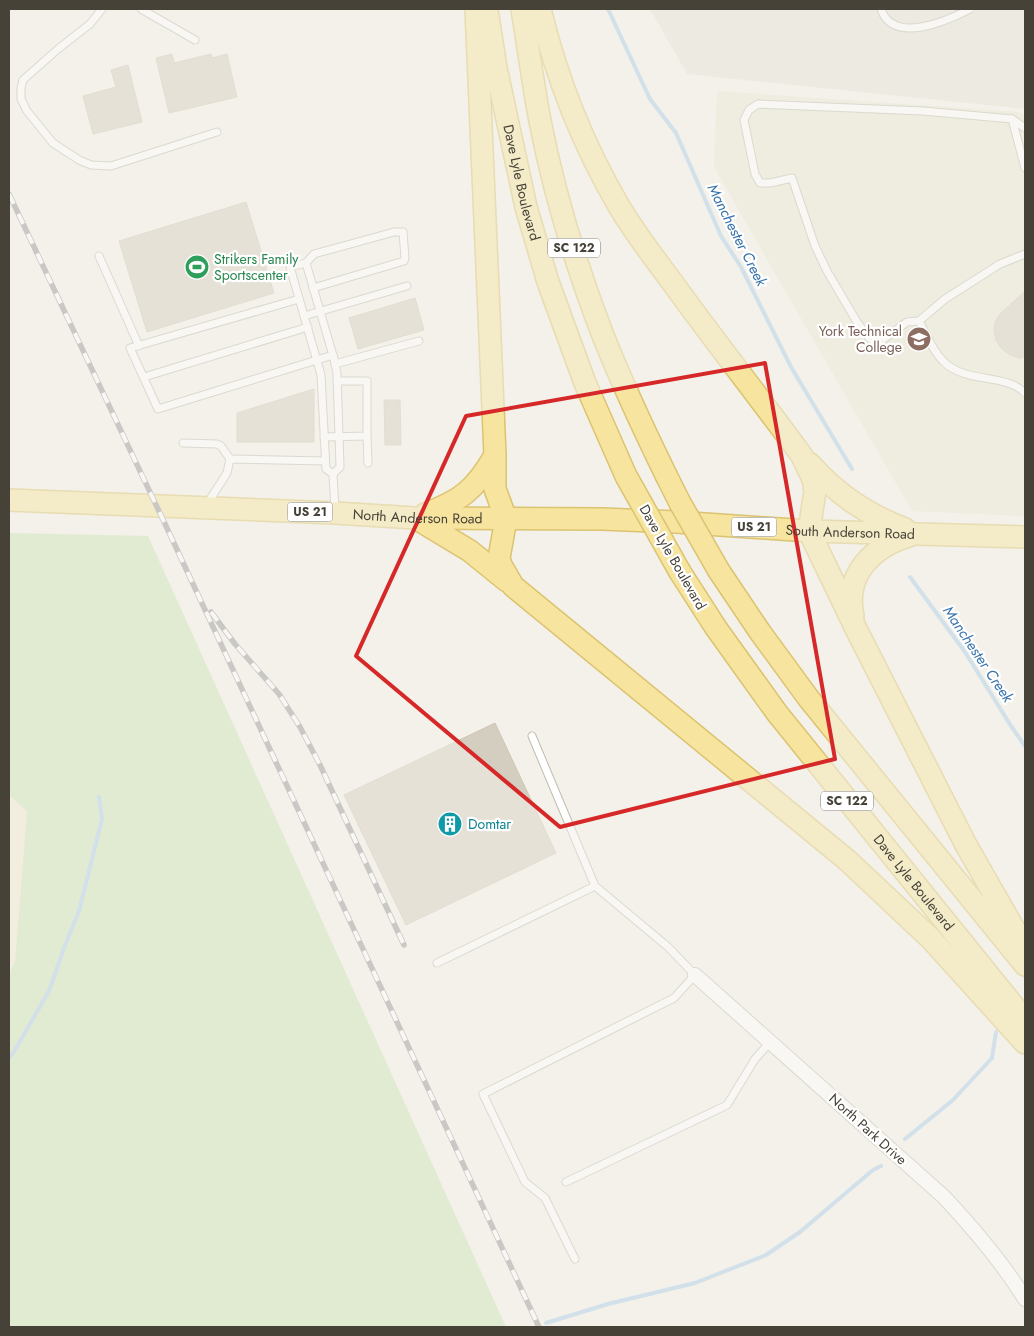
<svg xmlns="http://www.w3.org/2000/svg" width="1034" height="1336" font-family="Jost,sans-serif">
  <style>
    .residential { fill: #e7e3d8 }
    .commercial { fill: #f3e9d6 }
    .education { fill: #ebe7d4 }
    .green { fill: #cce5b5 }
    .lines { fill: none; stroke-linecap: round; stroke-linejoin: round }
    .stream { stroke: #aacceb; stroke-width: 4 }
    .building { fill: #d4cec0; stroke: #cfc6b3 }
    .service-casing { stroke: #c1bcaf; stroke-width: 9 }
    .minor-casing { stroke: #c1bcaf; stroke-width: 16 }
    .primary-casing { stroke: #dbc36f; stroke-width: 24 }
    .service { stroke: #fff; stroke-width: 7 }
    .minor { stroke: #fff; stroke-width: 14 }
    .primary { stroke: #f7e49f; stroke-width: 21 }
    .rail-casing { stroke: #979797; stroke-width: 5.5 }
    .rail { stroke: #fff; stroke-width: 4; stroke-dasharray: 11; stroke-linecap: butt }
    .primary-bridge-casing { stroke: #dbc36f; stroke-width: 24; stroke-linecap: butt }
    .primary-bridge { stroke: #f7e49f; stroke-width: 21 }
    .marked { fill: none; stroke: #d62828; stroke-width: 4; stroke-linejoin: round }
    .labels { text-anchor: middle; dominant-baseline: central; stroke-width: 4.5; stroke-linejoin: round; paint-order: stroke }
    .shield { fill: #fff; stroke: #7e7b74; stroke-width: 1 }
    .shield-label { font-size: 12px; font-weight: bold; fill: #474238 }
    .street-label { font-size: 14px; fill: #474238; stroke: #fff }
    .leisure-label { font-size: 14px; fill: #27864d; stroke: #fff; text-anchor: start }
    .education-label { font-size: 14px; fill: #785e54; stroke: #fff; text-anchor: end }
    .culture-label { font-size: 14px; fill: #0d838f; stroke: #fff; text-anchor: start }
    .water-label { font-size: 15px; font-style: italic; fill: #3873ab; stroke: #fff }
  </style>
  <rect width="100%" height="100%" fill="#f3f1e9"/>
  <path class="residential" d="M650,9H1025V109L687,74Z"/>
  <path class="commercial" d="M9,795L27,811L15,962L9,973Z"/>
  <path class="education" d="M717,91L1018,112L1025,116V516L912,511L714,167Z"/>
  <path class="green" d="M9,533L148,536L506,1327H9V973L15,962L27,811L9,795Z"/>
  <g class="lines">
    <g class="stream">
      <path d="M608,9L650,99L676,133L721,236L741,267L791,367L852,469"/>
      <path d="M910,577L965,652L1011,726L1025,746"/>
      <path d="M9,1059L15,1050L49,991L64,948L79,911L102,819L99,797"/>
      <path d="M905,1139L953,1100L992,1058L996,1032"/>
      <path d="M546,1323L608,1304L695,1283L766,1255L800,1232L873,1170L881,1166"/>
    </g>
  </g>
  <g class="building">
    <path d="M172,54L174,63L211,54L212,58L227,54L237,97L169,113L156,58Z"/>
    <path d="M128,65L142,122L93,134L83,96L116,87L111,70Z"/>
    <path d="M246,202L274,293L147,332L119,241Z"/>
    <path d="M1025,291V357L1020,358L1010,355L1001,348L996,340L994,331L995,322L1000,314Z"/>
    <path d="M415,298L424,330L358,349L349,318Z"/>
    <path d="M314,389V442H237V413Z"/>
    <path d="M384,400H400L401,445H385Z"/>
    <path d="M495,723L556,853L406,925L344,795Z"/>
  </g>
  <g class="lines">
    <defs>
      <g id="service">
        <path d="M102,9L90,24L58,49L23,80L21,88V99L27,111L53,143L79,160L91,165L111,166L217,132"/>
        <path d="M141,9L195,40"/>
        <path d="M881,9C893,45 947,21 970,9"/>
        <path d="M1012,119L1025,128"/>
        <path d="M1025,168L1012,119L923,111L758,104L749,110L744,120L755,174L760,183H770L792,178L815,246L827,271L857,322L869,338L877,344L907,322L919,321L945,299L1000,264L1025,254"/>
        <path d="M99,256L139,346"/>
        <path d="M306,263L334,359L337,373L340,467L333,474"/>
        <path d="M313,288L404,261L405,258L403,232H394L314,254L306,263L290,267L321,375L326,469L333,474"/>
        <path d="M299,299L130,348L158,409L333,355"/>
        <path d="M304,316L407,286"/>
        <path d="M919,321C926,334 932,350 943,361C965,384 1006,373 1025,393"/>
        <path d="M335,364L419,341"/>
        <path d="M144,377L308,327"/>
        <path d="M367,436L368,463"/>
        <path d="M324,437L367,436V381H337"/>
        <path d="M183,443L217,444L221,446L230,459"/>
        <path d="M333,474L335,510"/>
        <path d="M207,504L227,473L230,459L325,461"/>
        <path d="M532,736L595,886"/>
        <path d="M437,963L595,886L668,947L695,975L674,998L483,1094L525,1182L545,1198L575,1259"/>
        <path d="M566,1182L727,1105L755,1059L771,1041"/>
      </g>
      <path id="minor" d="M695,975L944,1197C974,1229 1002,1262 1025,1299"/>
      <g id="primary">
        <path d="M476,9L495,455V489L506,519L499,558L501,565L513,586L847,860L931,939L1025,1043"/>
        <path d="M522,9C528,46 533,84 540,121C554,193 576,265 602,333C621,381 643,428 666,475"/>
        <path d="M540,9C557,80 583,145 620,208C636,235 656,260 675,286C716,343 760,398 802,456L813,479L815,491L809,531L856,629L966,845L1025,948"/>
        <path id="s1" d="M488,16L496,68L526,207L548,282L585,383L626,476"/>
        <path d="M810,464C838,495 866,514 905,529"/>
        <path id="s2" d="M9,500L335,513L415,518L602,519L676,522L809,531L1025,537"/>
        <path d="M425,514C460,501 475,490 494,457"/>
        <path d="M417,519L470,551L507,581"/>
        <path d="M719,571L760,632L809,699L1025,965"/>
        <path id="s3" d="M680,572L716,628L777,713L1025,1020"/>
        <path d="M853,616C844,575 872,547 909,536"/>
      </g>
    </defs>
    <use href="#service" class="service-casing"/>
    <use href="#minor" class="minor-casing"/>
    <use href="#primary" class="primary-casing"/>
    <use href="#service" class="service"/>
    <use href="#minor" class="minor"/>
    <use href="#primary" class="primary"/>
    <defs>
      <g id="rail">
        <path d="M9,194L166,526L539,1327"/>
        <path d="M211,612L235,644L279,694L300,727L320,765L404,945"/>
      </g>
    </defs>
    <use href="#rail" class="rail-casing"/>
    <use href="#rail" class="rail"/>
    <defs>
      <g id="primary-bridge">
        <path d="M666,475L680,503L719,571"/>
        <path d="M626,476L680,572"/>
      </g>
    </defs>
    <use href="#primary-bridge" class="primary-bridge-casing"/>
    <use href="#primary-bridge" class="primary-bridge"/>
  </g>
  <path d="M0 0H1034V1336H0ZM765,363L835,759L560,827L356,656L466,416Z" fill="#f3f1e9" fill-opacity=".55" fill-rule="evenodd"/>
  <path class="marked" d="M765,363L835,759L560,827L356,656L466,416Z"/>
  <defs>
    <symbol id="stadium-disc" viewBox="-11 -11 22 22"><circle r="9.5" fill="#2e9e5b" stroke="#fff"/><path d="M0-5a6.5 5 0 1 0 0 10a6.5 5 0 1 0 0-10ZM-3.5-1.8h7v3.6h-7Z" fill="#fff"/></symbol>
    <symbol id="university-disc" viewBox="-11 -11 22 22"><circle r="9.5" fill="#8d6e63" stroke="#fff"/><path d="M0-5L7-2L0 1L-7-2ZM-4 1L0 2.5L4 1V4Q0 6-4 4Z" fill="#fff"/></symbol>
    <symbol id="building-disc" viewBox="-11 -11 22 22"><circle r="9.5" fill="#0f9aa8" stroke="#fff"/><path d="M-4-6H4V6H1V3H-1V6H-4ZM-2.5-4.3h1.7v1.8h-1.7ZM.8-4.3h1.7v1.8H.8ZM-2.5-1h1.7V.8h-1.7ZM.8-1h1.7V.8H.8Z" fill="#fff"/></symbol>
  </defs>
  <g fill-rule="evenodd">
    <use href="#stadium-disc" x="183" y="253" width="28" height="28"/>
    <use href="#university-disc" x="905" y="325" width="28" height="28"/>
    <use href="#building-disc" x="436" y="810" width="28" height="28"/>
  </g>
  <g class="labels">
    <g class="shield">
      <rect x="548" y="238.5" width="52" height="19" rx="4"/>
      <rect x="287.5" y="502.5" width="45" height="19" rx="4"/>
      <rect x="731.5" y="517.5" width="45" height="19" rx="4"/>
      <rect x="821" y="791.5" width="52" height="19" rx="4"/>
    </g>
    <g class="shield-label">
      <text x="574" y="248">SC 122</text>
      <text x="310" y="512">US 21</text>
      <text x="754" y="527">US 21</text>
      <text x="847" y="801">SC 122</text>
    </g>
    <g class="street-label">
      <text stroke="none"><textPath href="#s1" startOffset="170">Dave Lyle Boulevard</textPath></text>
      <text stroke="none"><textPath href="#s2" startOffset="409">North Anderson Road</textPath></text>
      <text stroke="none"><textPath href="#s2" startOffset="842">South Anderson Road</textPath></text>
      <text transform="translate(673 557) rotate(60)">Dave Lyle Boulevard</text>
      <text stroke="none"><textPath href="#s3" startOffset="389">Dave Lyle Boulevard</textPath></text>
      <text transform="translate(868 1129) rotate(42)">North Park Drive</text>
    </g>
    <g class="leisure-label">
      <text x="214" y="259">Strikers Family<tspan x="214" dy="16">Sportscenter</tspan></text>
    </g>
    <g class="education-label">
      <text x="902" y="331">York Technical<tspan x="902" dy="16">College</tspan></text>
    </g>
    <g class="culture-label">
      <text x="468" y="824">Domtar</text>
    </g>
    <g class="water-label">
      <text transform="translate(737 235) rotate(63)">Manchester Creek</text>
      <text transform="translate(978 654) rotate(56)">Manchester Creek</text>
    </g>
  </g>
  <rect width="1034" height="1336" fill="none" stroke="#474238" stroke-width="20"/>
</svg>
